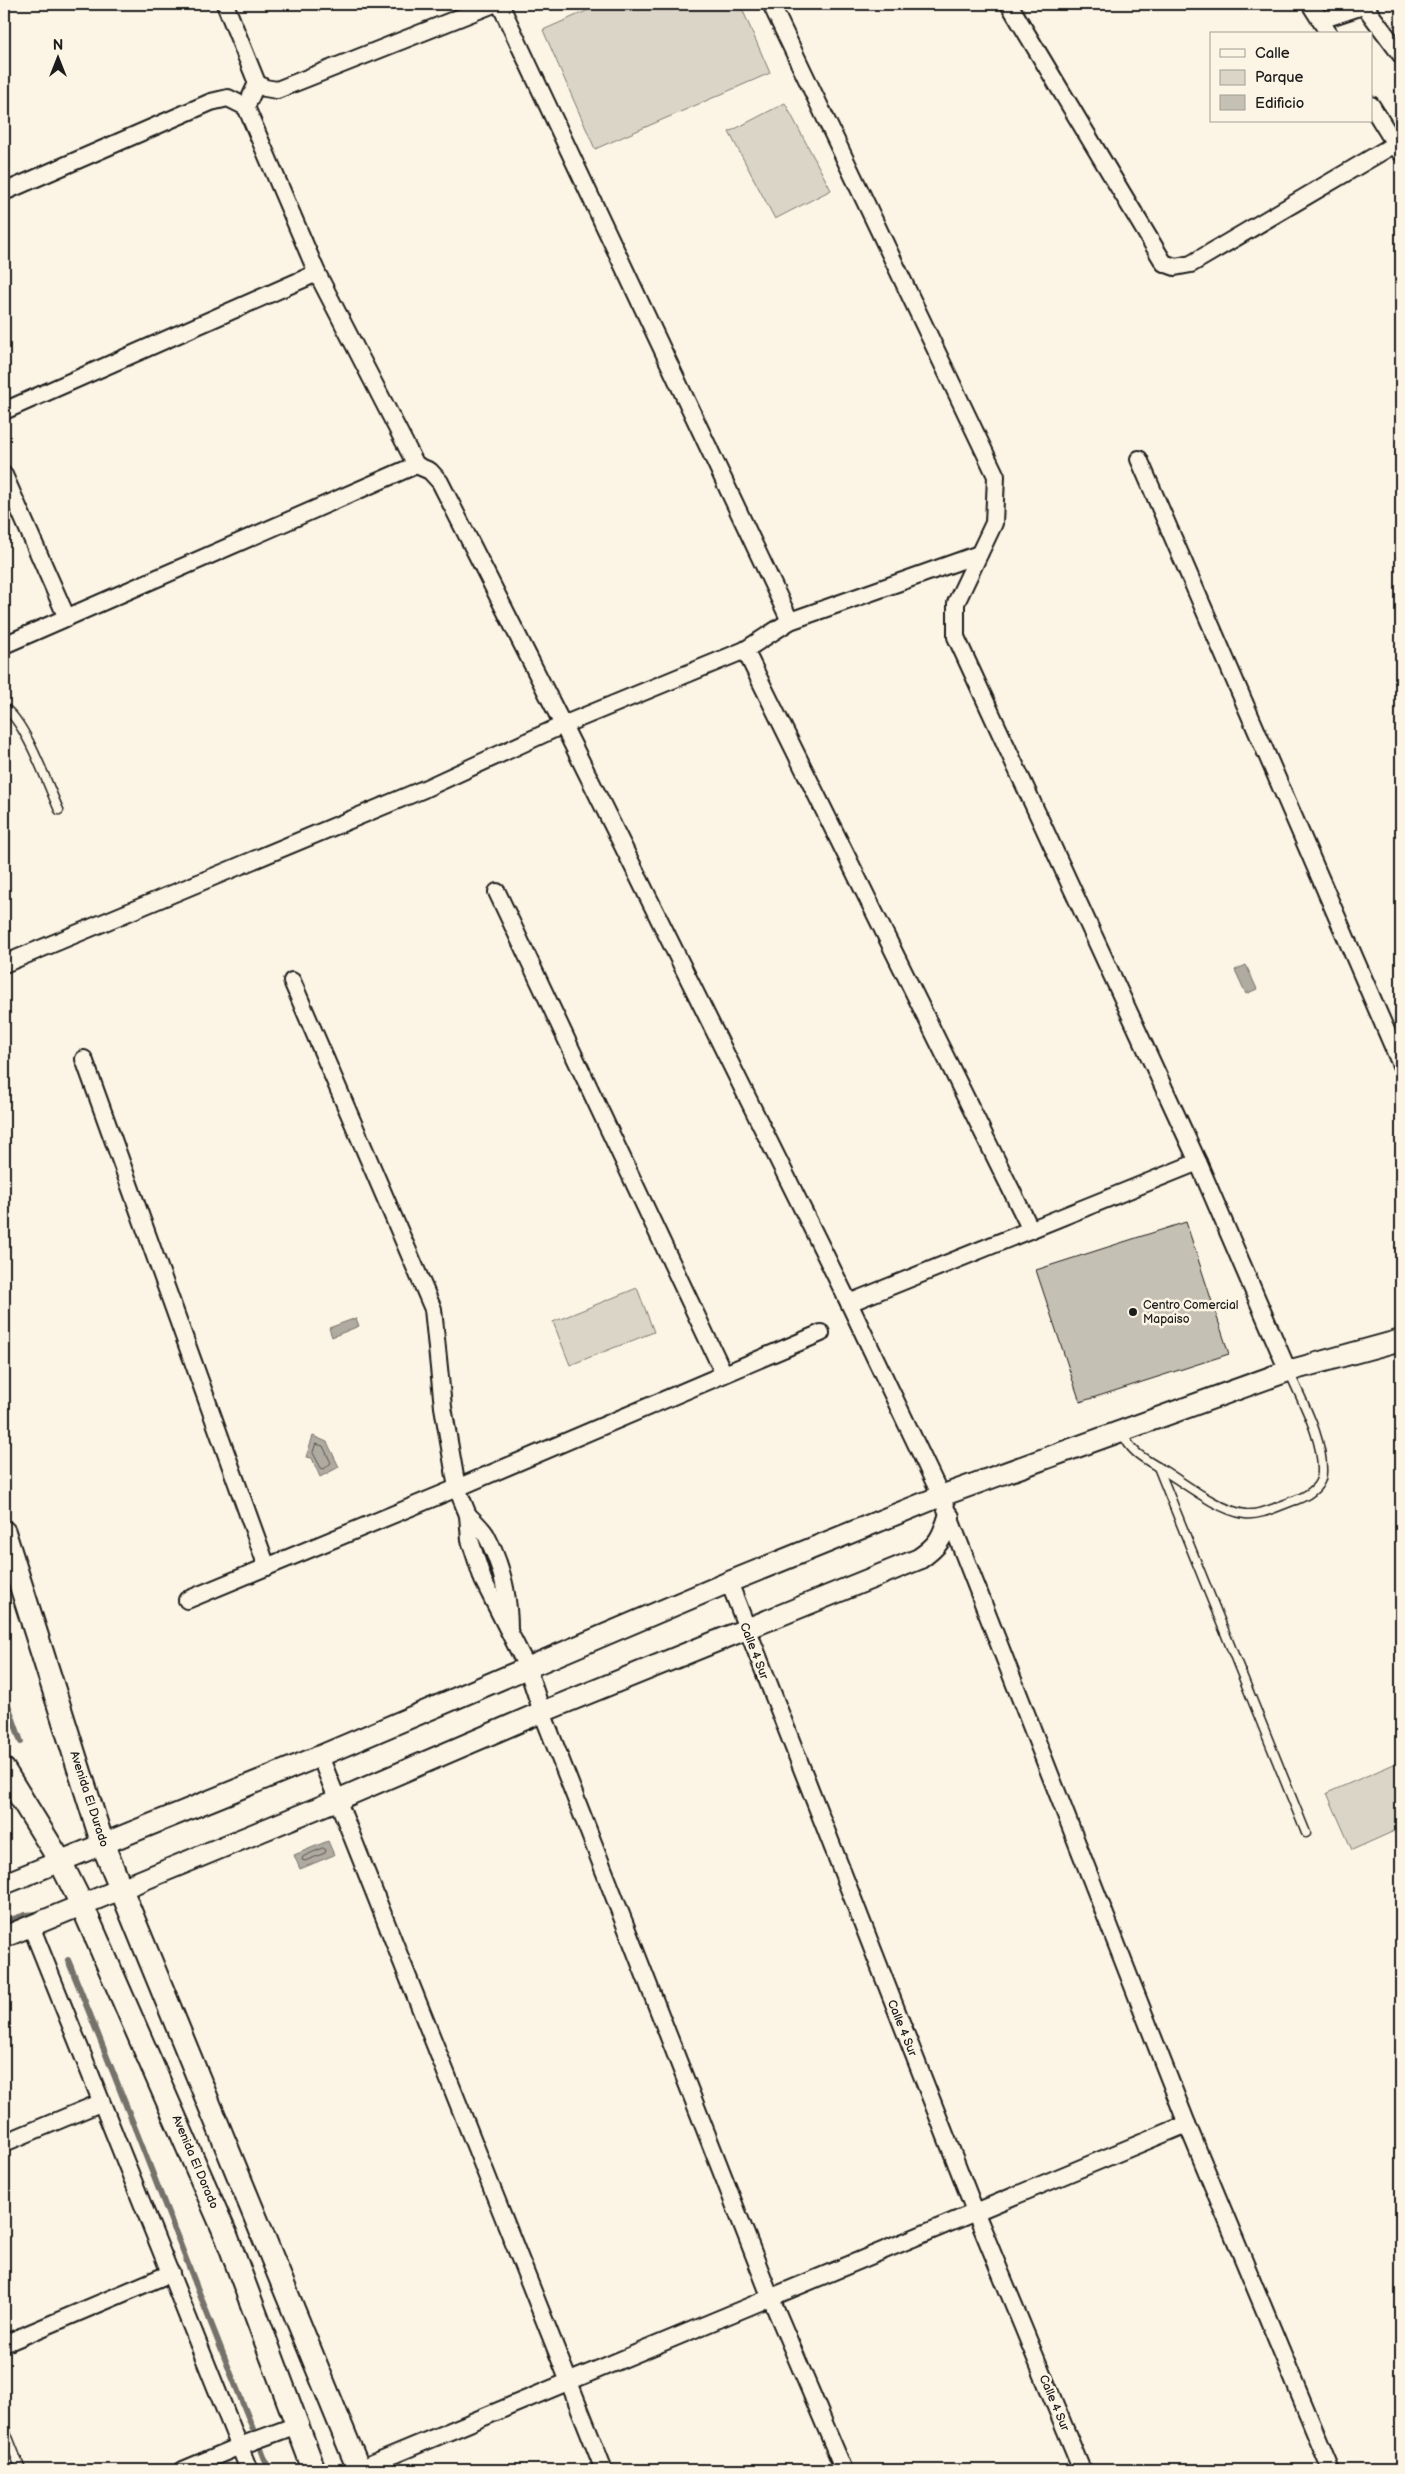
<svg xmlns="http://www.w3.org/2000/svg" width="1405" height="2474" font-family="'Balsamiq Sans',sans-serif">
  <style>
    .green { fill: #dbd5c8; stroke: #7c7872 }
    .water { fill: #b0aba1; stroke: #75726c }
    .lines { fill: none; stroke-linecap: round; stroke-linejoin: round }
    .shore { stroke: #575551; stroke-width: 1 }
    .stream { stroke: #75726c; stroke-width: 6 }
    .building { fill: #c4c0b3; stroke: #1c1c1c }
    .service-casing { stroke: #1c1c1c; stroke-width: 11 }
    .minor-casing { stroke: #1c1c1c; stroke-width: 20 }
    .tertiary-casing { stroke: #1c1c1c; stroke-width: 24 }
    .secondary-casing { stroke: #1c1c1c; stroke-width: 26 }
    .service { stroke: #fcf5e5; stroke-width: 8 }
    .minor { stroke: #fcf5e5; stroke-width: 16 }
    .tertiary { stroke: #fcf5e5; stroke-width: 20 }
    .secondary { stroke: #fcf5e5; stroke-width: 22 }
    .poi-dot { fill: #1c1c1c; stroke: #fcf5e5; stroke-width: 2 }
    .labels { text-anchor: middle; dominant-baseline: central; stroke-width: 5; stroke-linejoin: round; paint-order: stroke }
    .poi-label { font-size: 12px; fill: #1c1c1c; stroke: #fcf5e5; text-anchor: start }
    .street-label { font-size: 12px; fill: #1c1c1c; stroke: #fcf5e5 }
  </style>
  <rect width="100%" height="100%" fill="#fcf5e5"/>
  <filter id="ink" filterUnits="userSpaceOnUse"><feTurbulence type="fractalNoise" baseFrequency=".02" numOctaves="2"/><feDisplacementMap in="SourceGraphic" scale="10" xChannelSelector="R" yChannelSelector="G"/><feConvolveMatrix kernelMatrix="1 2 1 2 8 2 1 2 1" color-interpolation-filters="sRGB"/></filter>
  <g filter="url(#ink)">
    <g class="green">
      <path d="M602,4H740L770,73L595,149L543,30Z"/>
      <path d="M785,103L831,190L775,219L729,132Z"/>
      <path d="M637,1288L654,1332L570,1365L553,1322Z"/>
      <path d="M1401,1761V1828L1352,1850L1327,1793Z"/>
    </g>
    <g class="water">
      <path d="M1246,965L1257,989L1246,994L1235,970Z"/>
      <path d="M356,1318L359,1326L332,1337L329,1328Z"/>
      <path d="M313,1436L327,1442L339,1467L320,1477L312,1458L306,1457Z"/>
      <path d="M328,1841L334,1855L300,1869L294,1855Z"/>
    </g>
    <g class="lines">
      <g class="shore">
        <path d="M316,1444L323,1446L331,1463L324,1469L321,1468L313,1453Z"/>
        <path d="M323,1848L326,1850L325,1853L305,1861L302,1860L303,1857Z"/>
      </g>
      <g class="stream">
        <path d="M4,1693L21,1742"/>
        <path d="M4,1922L25,1915L39,1914"/>
        <path d="M68,1960C132,2116 190,2273 253,2429"/>
        <path d="M261,2449L269,2470"/>
      </g>
    </g>
    <path class="building" d="M1186,1222L1229,1354L1080,1402L1036,1270Z"/>
    <g class="lines">
      <defs>
        <g id="service">
          <path d="M4,708C25,720 48,786 59,810"/>
          <path d="M1122,1432C1130,1451 1141,1457 1158,1467L1306,1833"/>
          <path d="M1158,1467C1182,1481 1217,1510 1245,1514C1261,1516 1280,1505 1296,1500C1309,1495 1322,1487 1322,1472C1323,1437 1302,1402 1289,1371"/>
          <path d="M4,2427L21,2470"/>
        </g>
        <g id="minor">
          <path d="M225,4L257,83L265,88L277,90L494,4"/>
          <path d="M500,4L790,621"/>
          <path d="M771,4L996,476L994,523L956,603V637L1198,1162L1288,1371"/>
          <path d="M1009,4L1164,263L1175,267L1191,264L1395,144"/>
          <path d="M1310,4L1329,34"/>
          <path d="M1363,4L1401,55"/>
          <path d="M1321,20L1369,4"/>
          <path d="M1371,105L1400,152"/>
          <path d="M4,192L211,102L228,98L246,107"/>
          <path d="M4,411L317,273"/>
          <path d="M1139,459L1401,1065"/>
          <path d="M416,465L430,471L440,482L563,725L849,1303L941,1496L1187,2124L1331,2470"/>
          <path d="M4,475L67,618"/>
          <path d="M4,645L416,465L317,273L246,107L257,83"/>
          <path d="M745,650L1031,1230"/>
          <path d="M497,892L724,1374"/>
          <path d="M4,964L424,789L563,725L745,650L790,621L979,554"/>
          <path d="M292,981L433,1309L443,1407L457,1488L468,1515L470,1540L483,1580L527,1667L542,1712L770,2296L844,2470"/>
          <path d="M84,1059L267,1567"/>
          <path d="M849,1303L1198,1162"/>
          <path d="M468,1515C474,1521 482,1528 486,1535C502,1565 509,1598 509,1630"/>
          <path d="M729,1582L975,2211L1082,2470"/>
          <path d="M187,1600L457,1488L821,1333"/>
          <path d="M320,1756L604,2470"/>
          <path d="M31,1926L249,2470"/>
          <path d="M4,2143L100,2103"/>
          <path d="M4,2344L171,2273"/>
          <path d="M359,2469L1187,2124"/>
          <path d="M183,2470L240,2446L297,2425"/>
        </g>
        <g id="tertiary">
          <path d="M4,1884L320,1756L729,1582L941,1496L1288,1371L1401,1340"/>
          <path d="M4,1937L337,1800L542,1712L919,1559C938,1546 942,1539 949,1517"/>
        </g>
        <g id="secondary">
          <path d="M4,1532L103,1845L359,2470"/>
          <path d="M4,1770L60,1861L82,1905L226,2235L314,2470"/>
        </g>
      </defs>
      <use href="#service" class="service-casing"/>
      <use href="#minor" class="minor-casing"/>
      <use href="#tertiary" class="tertiary-casing"/>
      <use href="#secondary" class="secondary-casing"/>
      <use href="#service" class="service"/>
      <use href="#minor" class="minor"/>
      <use href="#tertiary" class="tertiary"/>
      <use href="#secondary" class="secondary"/>
    </g>
  </g>
  <circle class="poi-dot" cx="1133" cy="1312" r="5"/>
  <g class="labels">
    <g class="poi-label">
      <text x="1143" y="1305">Centro Comercial<tspan x="1143" dy="14">Mapaiso</tspan></text>
    </g>
    <g class="street-label">
      <text transform="translate(754 1651) rotate(69)">Calle 4 Sur</text>
      <text transform="translate(89 1799) rotate(72)">Avenida El Durado</text>
      <text transform="translate(902 2028) rotate(68)">Calle 4 Sur</text>
      <text transform="translate(195 2162) rotate(67)">Avenida El Dorado</text>
      <text transform="translate(1054 2403) rotate(67)">Calle 4 Sur</text>
    </g>
  </g>
  <rect width="1405" height="2474" fill="none" stroke="#fcf5e5" stroke-width="20"/>
  <rect x="10" y="10" width="1385" height="2454" fill="none" stroke="#1c1c1c" stroke-width="2" filter="url(#ink)"/>
  <rect x="1210" y="32" width="162" height="90" fill="#fcf5e5" stroke="#a29e95"/>
  <rect x="1220" y="49" width="25" height="8" fill="#fcf5e5" stroke="#a29e95"/>
  <text x="1255" y="58" font-size="15" fill="#1c1c1c">Calle</text>
  <rect x="1220" y="70" width="25" height="15" fill="#dbd5c8" stroke="#a29e95"/>
  <text x="1255" y="82" font-size="15" fill="#1c1c1c">Parque</text>
  <rect x="1220" y="95" width="25" height="15" fill="#c4c0b3" stroke="#a29e95"/>
  <text x="1255" y="108" font-size="15" fill="#1c1c1c">Edificio</text>
  <g transform="translate(58 58)" stroke="#fcf5e5" stroke-width="4" paint-order="stroke">
  <path d="M0-4L9 19L0 12L-9 19Z" fill="#1c1c1c"/>
  <text y="-8" font-size="14" font-weight="bold" text-anchor="middle" fill="#1c1c1c">N</text>
  </g>
</svg>
